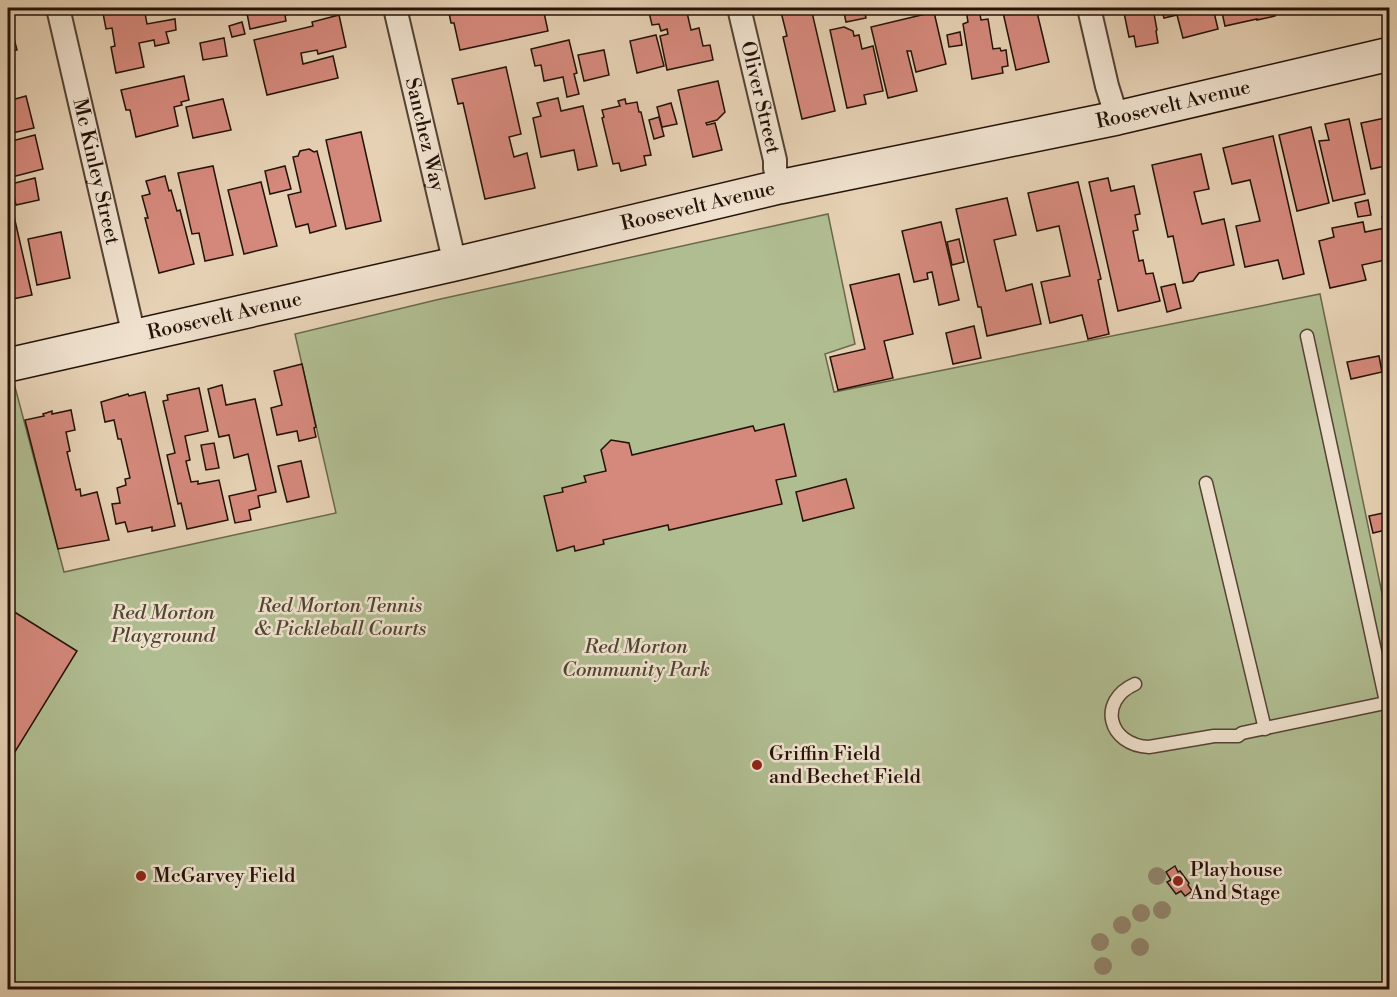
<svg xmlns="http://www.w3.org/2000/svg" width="1397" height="997" font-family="'Libre Bodoni',serif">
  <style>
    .green { fill: #b0bd91; stroke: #6a684c; stroke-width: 1.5 }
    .building { fill: #d5897c; stroke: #241208; stroke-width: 1.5 }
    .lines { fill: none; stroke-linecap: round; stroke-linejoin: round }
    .lane-casing { stroke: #544233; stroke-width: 15 }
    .street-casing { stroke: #544233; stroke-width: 26 }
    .secondary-casing { stroke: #241208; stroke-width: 36 }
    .lane { stroke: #efe1ce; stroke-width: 12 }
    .street { stroke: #efe1ce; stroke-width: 22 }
    .secondary { stroke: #efe1ce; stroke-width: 33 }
    .tree { fill: #92846c }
    .poi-dot { fill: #8f2418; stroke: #efe1ce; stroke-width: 2 }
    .labels { text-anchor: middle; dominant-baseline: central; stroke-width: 5; stroke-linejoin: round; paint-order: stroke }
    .street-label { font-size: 20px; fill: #241208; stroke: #efe1ce }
    .park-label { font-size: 20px; font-style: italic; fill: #4e4531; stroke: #efe1ce }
    .poi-label { font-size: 20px; fill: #241208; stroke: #efe1ce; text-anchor: start }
  </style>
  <rect width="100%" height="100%" fill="#e6d1b4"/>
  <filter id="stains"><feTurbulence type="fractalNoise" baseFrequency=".00333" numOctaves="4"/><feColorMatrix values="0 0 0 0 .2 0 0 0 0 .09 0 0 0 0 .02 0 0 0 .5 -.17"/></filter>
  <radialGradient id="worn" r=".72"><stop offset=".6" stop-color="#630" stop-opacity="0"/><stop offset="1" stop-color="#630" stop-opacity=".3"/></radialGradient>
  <path class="green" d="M828,214L855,344L825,354L834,392L1320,294L1389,627V989H8V389L15,387L64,572L336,513L295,334L436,300Z"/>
  <g class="building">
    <path d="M102,8H144L147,24L175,19L176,30L166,32L169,43L155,46L154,40L139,43L144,67L116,73L111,47L115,46L112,28L106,29Z"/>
    <path d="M246,8H313V9L285,15L286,21L250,29Z"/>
    <path d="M448,8H480L481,11L493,8H543L548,31L460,50L454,23H451Z"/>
    <path d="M648,8H686L691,30L699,28L703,46L710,45L713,60L667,70L660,36L668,34L667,29L661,31L659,24L652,25Z"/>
    <path d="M801,8H811L835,111L802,119L783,37L787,36L781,12Z"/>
    <path d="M843,8H864L866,18L846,22Z"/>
    <path d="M979,8L981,20L988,19L993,49L1000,48L1001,51L1006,50L1008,66L1002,67L1003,73L972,79L963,24L968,22L966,10Z"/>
    <path d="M1002,8H1036L1049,62L1016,70Z"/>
    <path d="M1123,8H1153L1157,30L1156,31L1158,43L1136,47L1134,36L1129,37Z"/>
    <path d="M1161,8H1213L1218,29L1183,38L1177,15L1164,18Z"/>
    <path d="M1221,8H1273L1275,16L1257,20V19L1225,26Z"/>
    <path d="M934,12L946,64L916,72L911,51H907L917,91L888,98L871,27Z"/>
    <path d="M339,15L346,47L318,54L317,50L301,53L303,64L333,56L338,78L267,95L254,40L313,26L312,22Z"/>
    <path d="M8,19H9L17,50L8,52Z"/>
    <path d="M242,22L245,34L232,37L229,26Z"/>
    <path d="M844,27L853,31L854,36L859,35L862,49L873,46L883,91L864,95L866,104L847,108L830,30Z"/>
    <path d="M960,32L962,45L949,47L947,35Z"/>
    <path d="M656,35L664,66L637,73L630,41Z"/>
    <path d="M224,38L227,56L203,60L200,43Z"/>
    <path d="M569,40L577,73L574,74L579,94L567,97L563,77L544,81L541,65L535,66L531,49Z"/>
    <path d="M604,50L609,75L584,81L578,55Z"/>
    <path d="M506,67L521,134L509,137L514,157L527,153L535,188L485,199L463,103L458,104L452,79Z"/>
    <path d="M184,76L189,100L181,102L182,105L174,107L178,126L136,137L130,110H126L121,90Z"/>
    <path d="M718,81L725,112L717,120L706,123L707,125L715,123L722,150L693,157L678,90Z"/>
    <path d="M26,96L34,128L8,134V101Z"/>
    <path d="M558,98L561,111L583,106L597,166L578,170L574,150L541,157L533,118L541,116L537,103Z"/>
    <path d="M223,99L231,130L193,138L186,107Z"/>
    <path d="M625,99L626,104L637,102L639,112H641L651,155L644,156L646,165L621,171L619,163L613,164L602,118L604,117L602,110L620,106L618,101Z"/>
    <path d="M671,103L677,124L662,127L657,107Z"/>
    <path d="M659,117L664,136L654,139L649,120Z"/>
    <path d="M1390,117V165L1371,169L1361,123Z"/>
    <path d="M1349,119L1365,194L1333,201L1319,141L1329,140L1325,124Z"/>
    <path d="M1311,127L1329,203L1297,211L1279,135Z"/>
    <path d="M361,132L381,221L346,229L326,140Z"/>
    <path d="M35,135L43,169L8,178V142Z"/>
    <path d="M1273,136L1304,274L1283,279L1278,260L1245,267L1236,226L1260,221L1250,180L1232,184L1223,148Z"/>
    <path d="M309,149L314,152L317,151L336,226L310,233L308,224L296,227L288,195L301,192L293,157L298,156L300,151Z"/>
    <path d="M1201,154L1209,189L1194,192L1202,224L1224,219L1234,265L1199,273L1193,281L1183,283L1173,236L1168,237L1152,165Z"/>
    <path d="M213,166L233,255L205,261L199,233L192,234L178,173Z"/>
    <path d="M285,166L291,189L270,194L265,171Z"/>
    <path d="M165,176L169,191L171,190L177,211L180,210L194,264L159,273L145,218H148L142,196L150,194L146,181Z"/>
    <path d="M35,178L39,200L16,205L11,184Z"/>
    <path d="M1108,178L1111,191L1134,186L1140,214L1135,215L1138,230L1133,231L1139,261L1143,260L1146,274L1153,273L1160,301L1118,311L1089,182Z"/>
    <path d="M261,182L277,246L244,254L228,190Z"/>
    <path d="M1078,182L1101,279L1098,280L1109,334L1088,339L1082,315L1050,323L1041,282L1070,276L1059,226L1037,231L1028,193Z"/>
    <path d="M1007,198L1016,235L994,240L1006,291L1032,284L1041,324L987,336L981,307H978L956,209Z"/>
    <path d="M1368,200L1371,215L1358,217L1355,203Z"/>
    <path d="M8,203H11L32,295L8,300Z"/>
    <path d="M1390,215V259L1362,265L1366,280L1330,288L1319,241L1334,237L1332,228L1363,222L1365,232L1385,228L1382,217Z"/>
    <path d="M941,222L959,300L939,305L932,272L927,273L928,279L914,282L902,231Z"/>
    <path d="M61,232L70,278L37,285L28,239Z"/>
    <path d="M959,239L964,262L952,265L947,242Z"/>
    <path d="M899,274L913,334L884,341L893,378L838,390L830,357L865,349L850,285Z"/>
    <path d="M1175,284L1181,308L1167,312L1161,287Z"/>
    <path d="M974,326L981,358L953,364L946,333Z"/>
    <path d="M1379,356L1382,372L1351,379L1347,362Z"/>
    <path d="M302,364L316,427L314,428L316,437L299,441L297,431L277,435L271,408L282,405L274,371Z"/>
    <path d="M222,385L226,405L255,399L276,492L258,496L260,507L249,510L251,520L235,523L229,496L256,490L248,454L234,458L229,435L219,437L208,389Z"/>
    <path d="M199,388L208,431L185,436L190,460L186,461L191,482L198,481V484L219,480L228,520L187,529L181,503L178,504L167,455L175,453L163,401L168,400L167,395Z"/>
    <path d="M145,392L175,526L152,531V527L128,532L125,522L116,524L112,504L120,503L117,488L126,485L125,479L130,478L121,439H118L114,420L105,422L101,402L128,394L129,396Z"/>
    <path d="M71,410L75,430L66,432L70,451L67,452L76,490L80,489L81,496L97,492L109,540L58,549L25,420L44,416L43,414L52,411V414Z"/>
    <path d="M784,424L796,476L776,480L782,504L669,530L668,525L603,540L604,544L575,551L574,546L557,551L544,496L563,492L562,488L586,482L584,476L606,471L601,450L611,440L629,443L632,455L753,426L755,431Z"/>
    <path d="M214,443L219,468L206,470L201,445Z"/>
    <path d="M301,461L309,497L287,502L278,466Z"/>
    <path d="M846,479L854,508L803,521L796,492Z"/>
    <path d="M1388,512L1390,529L1373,533L1369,516Z"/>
    <path d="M8,608L77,651L13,755L8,752Z"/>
    <path d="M1175,866L1178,872L1180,871L1189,883L1188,885L1192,891L1185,896L1181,891L1176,894L1167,882L1171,880L1166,872Z"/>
  </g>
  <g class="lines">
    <defs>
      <g id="lane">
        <path d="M1307,336L1386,702"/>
        <path d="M1206,483L1265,729"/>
        <path d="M1135,684C1097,701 1108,745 1149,747L1214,736H1238L1242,733L1390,702"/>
      </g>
      <g id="street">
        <path id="s1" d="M58,8L134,336"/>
        <path id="s2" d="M395,8L455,264"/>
        <path id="s3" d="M739,8L775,160V168L779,187"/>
        <path d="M1089,8L1107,86L1117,118"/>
      </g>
      <g id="secondary">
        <path id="s4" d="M8,365L455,264L779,187L1117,118L1390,54"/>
      </g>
    </defs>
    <use href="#lane" class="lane-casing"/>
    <use href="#street" class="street-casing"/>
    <use href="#secondary" class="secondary-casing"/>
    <use href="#lane" class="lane"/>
    <use href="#street" class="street"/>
    <use href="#secondary" class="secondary"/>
  </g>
  <g class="tree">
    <circle cx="1157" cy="876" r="9"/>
    <circle cx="1162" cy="910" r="9"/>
    <circle cx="1141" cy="913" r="9"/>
    <circle cx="1122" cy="925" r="9"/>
    <circle cx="1100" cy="942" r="9"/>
    <circle cx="1140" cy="947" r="9"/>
    <circle cx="1103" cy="966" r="9"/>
  </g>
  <g class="poi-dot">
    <circle cx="757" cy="765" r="6"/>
    <circle cx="141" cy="876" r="6"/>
    <circle cx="1178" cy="881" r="6"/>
  </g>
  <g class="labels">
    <g class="street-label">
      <text stroke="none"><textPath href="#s3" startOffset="92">Oliver Street</textPath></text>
      <text stroke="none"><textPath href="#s4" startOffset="1194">Roosevelt Avenue</textPath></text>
      <text stroke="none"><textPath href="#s2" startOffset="130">Sanchez Way</textPath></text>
      <text stroke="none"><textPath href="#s1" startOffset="168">Mc Kinley Street</textPath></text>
      <text stroke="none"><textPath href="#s4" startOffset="708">Roosevelt Avenue</textPath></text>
      <text stroke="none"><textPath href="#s4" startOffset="222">Roosevelt Avenue</textPath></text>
    </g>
    <g class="park-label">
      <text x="340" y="606">Red Morton Tennis<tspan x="340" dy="23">&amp; Pickleball Courts</tspan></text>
      <text x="163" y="613">Red Morton<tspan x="163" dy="23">Playground</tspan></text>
      <text x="636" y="647">Red Morton<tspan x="636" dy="23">Community Park</tspan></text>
    </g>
    <g class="poi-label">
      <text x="769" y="754">Griffin Field<tspan x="769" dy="23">and Bechet Field</tspan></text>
      <text x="1190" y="870">Playhouse<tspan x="1190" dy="23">And Stage</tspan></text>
      <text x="153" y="876">McGarvey Field</text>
    </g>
  </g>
  <rect width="1397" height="997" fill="none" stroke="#e6d1b4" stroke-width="30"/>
  <rect x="9" y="9" width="1379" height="979" fill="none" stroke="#241208" stroke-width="3"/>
  <rect x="15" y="15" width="1367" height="967" fill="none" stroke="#241208" stroke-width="1.5"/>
  <rect width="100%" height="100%" filter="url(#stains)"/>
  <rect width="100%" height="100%" fill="url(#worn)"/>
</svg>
